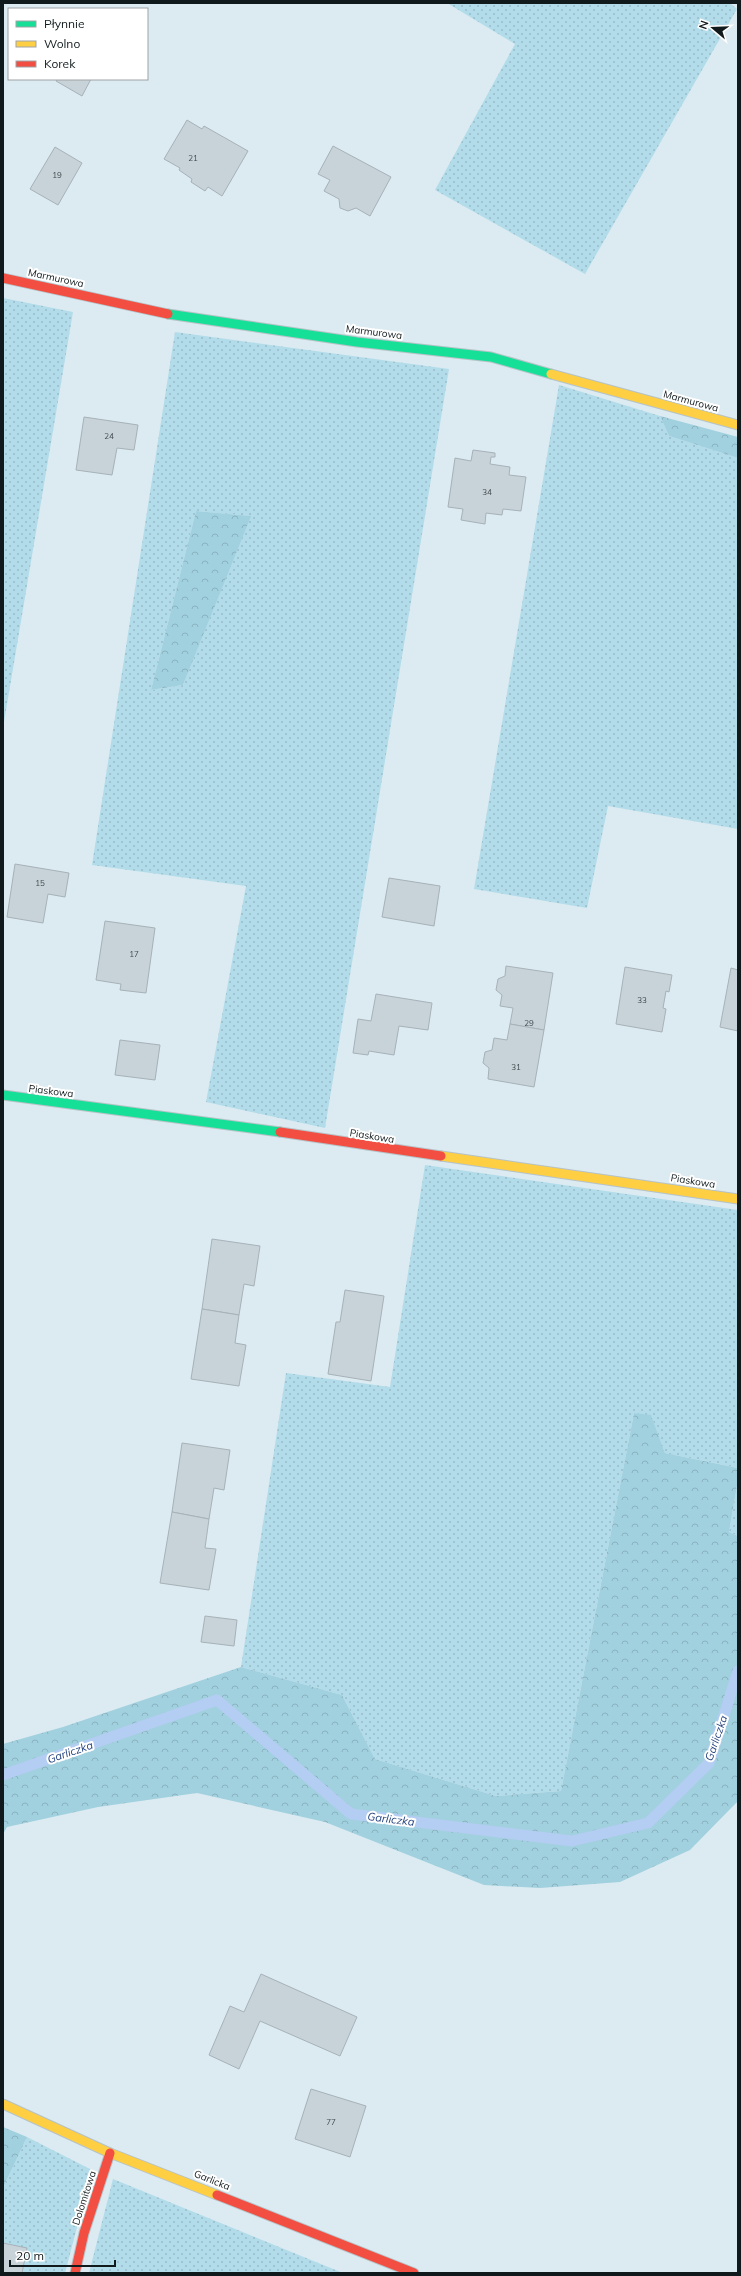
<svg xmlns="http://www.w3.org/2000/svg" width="741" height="2276" font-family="Mulish,sans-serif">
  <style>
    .grass { fill: url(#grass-dots); fill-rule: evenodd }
    .forest { fill: url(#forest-crowns) }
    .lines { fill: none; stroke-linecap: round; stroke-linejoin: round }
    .stream { stroke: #b4cdf2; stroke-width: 11 }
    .building { fill: #c8d3d9; stroke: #a7b2b8 }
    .fast-casing { stroke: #b6c2c7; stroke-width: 11 }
    .slow-casing { stroke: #b6c2c7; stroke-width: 11 }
    .jam-casing { stroke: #b6c2c7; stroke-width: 11 }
    .fast { stroke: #16e098; stroke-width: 9 }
    .slow { stroke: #ffcf43; stroke-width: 9 }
    .jam { stroke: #f24e42; stroke-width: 9 }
    .labels { text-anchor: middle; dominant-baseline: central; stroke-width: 4; stroke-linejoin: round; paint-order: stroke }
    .number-label { font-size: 8px; fill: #404a4e }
    .street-label { font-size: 10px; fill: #101a1d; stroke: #fff }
    .water-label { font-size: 11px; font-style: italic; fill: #254380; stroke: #fff }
  </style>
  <defs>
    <pattern id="grass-dots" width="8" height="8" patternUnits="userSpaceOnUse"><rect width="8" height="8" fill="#b2dcea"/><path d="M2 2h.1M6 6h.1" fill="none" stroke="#98bcc8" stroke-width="1.8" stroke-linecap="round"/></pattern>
    <pattern id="forest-crowns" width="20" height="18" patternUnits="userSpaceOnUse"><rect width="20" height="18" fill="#a1d0df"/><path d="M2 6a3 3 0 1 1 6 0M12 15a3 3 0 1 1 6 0" fill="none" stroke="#8ab2bf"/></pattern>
  </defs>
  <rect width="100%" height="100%" fill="#dbebf1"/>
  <g class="grass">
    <path d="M447,3H730L737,9L585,274L435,190L515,44Z"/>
    <path d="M3,298L73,312L3,728Z"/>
    <path d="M175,332L449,369L325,1128L206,1102L246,886L92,865ZM196,511L250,516L183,685L151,690Z"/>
    <path d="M559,385L660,416L669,436L738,458V829L608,806L587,908L474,889Z"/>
    <path d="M425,1165L738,1210V1468L665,1453L651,1416L634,1413L561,1791L496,1796L375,1759L342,1695L241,1667L286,1373L390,1387Z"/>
    <path d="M738,1480V1536L729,1532Z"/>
    <path d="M27,2137L92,2170L65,2273H3V2188Z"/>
    <path d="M113,2179L343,2273H89Z"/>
  </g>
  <g class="forest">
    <path d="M660,416L738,437V458L669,436Z"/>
    <path d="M196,511L251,516L183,685L151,690Z"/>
    <path d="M634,1413L651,1415L665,1453L738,1468V1480L729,1532L738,1536V1801L690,1850L620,1882L540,1888L484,1885L325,1822L197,1793L98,1807L7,1827L3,1834V1744L63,1727L241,1667L342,1695L375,1759L496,1796L561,1791Z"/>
    <path d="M3,2127L27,2137L3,2188Z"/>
  </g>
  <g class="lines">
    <path class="stream" d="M3,1775L217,1700L351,1814L572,1841L648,1823L709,1763L738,1671"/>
  </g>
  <g class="building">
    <path d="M57,79H91L82,96L56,81Z"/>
    <path d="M187,120L202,129L204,126L248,151L222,196L208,187L205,191L191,182L192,179L179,170L180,168L164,159Z"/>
    <path d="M333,146L391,177L370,216L356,208L348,211L340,208L339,199L324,191L330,180L318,174Z"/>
    <path d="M55,147L82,163L58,205L30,189Z"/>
    <path d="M84,417L138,425L134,450L117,448L112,475L76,470Z"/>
    <path d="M473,450L495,453V457H491L490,464L510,467L509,475L526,477L521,511L503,509L502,515L486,513L485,524L461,520L463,509L448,507L455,458L471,461Z"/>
    <path d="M15,864L69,873L65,897L48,894L43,923L7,917Z"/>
    <path d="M389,878L440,886L434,926L382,917Z"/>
    <path d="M105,921L155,928L146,993L120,990L121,984L96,980Z"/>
    <path d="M506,966L553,973L544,1030L510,1024L513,1008L500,1006L502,995L496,990L498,979L505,976Z"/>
    <path d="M625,967L672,975L669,992L666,991L663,1008L666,1009L662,1032L616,1024Z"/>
    <path d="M731,968L738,970V1031L720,1027Z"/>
    <path d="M376,994L432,1003L428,1030L399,1026L394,1055L369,1051L368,1055L353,1053L358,1019L371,1021Z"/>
    <path d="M510,1024L544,1030L534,1087L488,1079L489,1068L483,1063L485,1052L492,1050L494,1038L507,1040Z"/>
    <path d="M120,1040L160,1045L155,1080L115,1075Z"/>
    <path d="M212,1239L260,1246L254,1286L244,1284L239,1315L202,1309Z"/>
    <path d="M345,1290L384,1296L371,1381L328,1374L336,1322H340Z"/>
    <path d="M202,1309L239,1315L235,1343L246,1345L239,1386L191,1379Z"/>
    <path d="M182,1443L230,1450L224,1490L214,1488L209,1519L172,1512Z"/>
    <path d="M172,1512L209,1519L205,1548L216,1549L209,1590L160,1583Z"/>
    <path d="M205,1616L237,1620L234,1646L201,1642Z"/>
    <path d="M261,1974L357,2017L340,2056L260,2021L239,2069L209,2055L230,2006L244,2012Z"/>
    <path d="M311,2089L366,2106L350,2157L295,2139Z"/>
    <path d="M3,2243L27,2248L22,2273H3Z"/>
  </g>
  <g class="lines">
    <defs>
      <g id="fast">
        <path d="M168,314L357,342L491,357L551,374"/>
        <path d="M3,1095L280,1132"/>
      </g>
      <g id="slow">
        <path d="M551,374L738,425"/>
        <path d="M441,1156L738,1199"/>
        <path d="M3,2104L110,2153L217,2195"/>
      </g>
      <g id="jam">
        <path d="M3,278L168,314"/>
        <path d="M280,1132L441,1156"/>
        <path d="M217,2195L414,2273"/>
        <path d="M75,2273L84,2233L110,2153"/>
      </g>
    </defs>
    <use href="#fast" class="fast-casing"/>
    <use href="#slow" class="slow-casing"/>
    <use href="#jam" class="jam-casing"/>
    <use href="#fast" class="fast"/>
    <use href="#slow" class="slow"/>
    <use href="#jam" class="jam"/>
  </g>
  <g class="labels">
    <g class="number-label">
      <text x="193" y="158">21</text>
      <text x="57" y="175">19</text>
      <text x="109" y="436">24</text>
      <text x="487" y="492">34</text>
      <text x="40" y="883">15</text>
      <text x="134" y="954">17</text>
      <text x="642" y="1000">33</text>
      <text x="529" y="1023">29</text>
      <text x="516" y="1067">31</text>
      <text x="331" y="2122">77</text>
    </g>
    <g class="street-label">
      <text transform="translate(56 278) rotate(12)">Marmurowa</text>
      <text transform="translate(374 332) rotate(7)">Marmurowa</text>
      <text transform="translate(691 401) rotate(15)">Marmurowa</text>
      <text transform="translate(51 1091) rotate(7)">Piaskowa</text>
      <text transform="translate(372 1136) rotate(9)">Piaskowa</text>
      <text transform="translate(693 1181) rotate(9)">Piaskowa</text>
      <text transform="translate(212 2180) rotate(22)">Garlicka</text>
      <text transform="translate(84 2198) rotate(-72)">Dolomitowa</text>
    </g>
    <g class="water-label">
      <text transform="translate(716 1738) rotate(-71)">Garliczka</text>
      <text transform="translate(70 1752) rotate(-19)">Garliczka</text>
      <text transform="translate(391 1819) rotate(7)">Garliczka</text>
    </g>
  </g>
  <rect width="741" height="2276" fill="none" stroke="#101a1d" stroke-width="8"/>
  <rect x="8" y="8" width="140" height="72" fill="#ffffff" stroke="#9fa3a5"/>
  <rect x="16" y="21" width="20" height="6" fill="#16e098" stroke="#9fa3a5"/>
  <text x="44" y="28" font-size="12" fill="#101a1d">Płynnie</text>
  <rect x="16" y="41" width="20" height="6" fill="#ffcf43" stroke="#9fa3a5"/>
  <text x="44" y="48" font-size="12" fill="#101a1d">Wolno</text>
  <rect x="16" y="61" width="20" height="6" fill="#f24e42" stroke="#9fa3a5"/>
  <text x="44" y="68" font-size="12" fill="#101a1d">Korek</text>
  <g transform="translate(713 28) rotate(289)" stroke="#ffffff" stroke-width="3" paint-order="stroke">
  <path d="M0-3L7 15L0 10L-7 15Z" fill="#101a1d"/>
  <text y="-6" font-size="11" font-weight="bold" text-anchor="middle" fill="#101a1d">N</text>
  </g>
  <path d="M10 2260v6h105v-6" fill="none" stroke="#101a1d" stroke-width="2"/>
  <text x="16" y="2260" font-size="12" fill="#101a1d" stroke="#ffffff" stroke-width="3" paint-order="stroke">20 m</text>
</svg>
